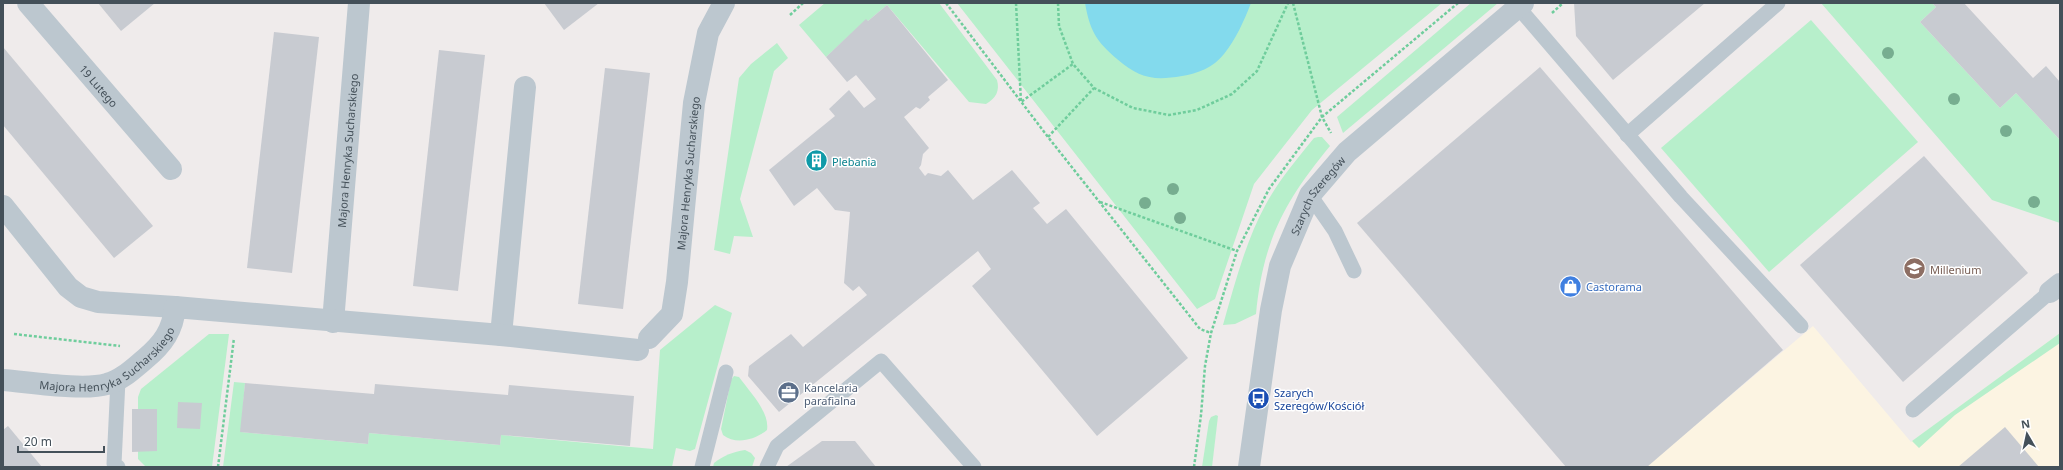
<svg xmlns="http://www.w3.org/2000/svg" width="2063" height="470" font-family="'Noto Sans',sans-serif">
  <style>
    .commercial { fill: #fcf4e2 }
    .green { fill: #b7efcb }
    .water { fill: #83daed }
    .building { fill: #c8cbd1 }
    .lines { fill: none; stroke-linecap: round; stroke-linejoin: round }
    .path { stroke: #6fcd9c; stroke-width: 2.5; stroke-dasharray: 3 2; stroke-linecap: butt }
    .service { stroke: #bcc7cf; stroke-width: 15 }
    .minor { stroke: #bcc7cf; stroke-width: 22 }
    .tree { fill: #77ad90 }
    .labels { text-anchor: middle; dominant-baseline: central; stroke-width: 3; stroke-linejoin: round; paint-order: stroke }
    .street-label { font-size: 11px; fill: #445059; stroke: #fff }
    .culture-label { font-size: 11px; fill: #0d838f; stroke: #fff; text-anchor: start }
    .education-label { font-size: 11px; fill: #785e54; stroke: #fff; text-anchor: start }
    .shop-label { font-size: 11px; fill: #366cbe; stroke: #fff; text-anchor: start }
    .service-label { font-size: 11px; fill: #4e5e75; stroke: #fff; text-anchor: start }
    .transit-label { font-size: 11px; fill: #164399; stroke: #fff; text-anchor: start }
  </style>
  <rect width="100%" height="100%" fill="#efebeb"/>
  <path class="commercial" d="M1813,326L1911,442L2060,333V467H1646Z"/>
  <g class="green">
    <path d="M825,3H939L997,80C1000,91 996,98 986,104L969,102L887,5L868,21L866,20L826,57L799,25Z"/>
    <path d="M957,3H1442L1312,110L1254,184L1215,299L1197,309Z"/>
    <path d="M1471,3H1498L1343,133L1337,117Z"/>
    <path d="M1821,3H1932L1936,7L1920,22L2000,108L2016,93L2060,140V223L1992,200Z"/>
    <path d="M1811,20L1918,142L1769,272L1661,148Z"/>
    <path d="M777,43L788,58L774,71L740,199L753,237L734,236L730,254L714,250L739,78L751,64Z"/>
    <path d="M1318,137H1322L1330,146C1284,202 1263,241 1256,314L1235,324L1223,325C1234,286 1246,240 1266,204C1279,180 1297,159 1314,138Z"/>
    <path d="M715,305L732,313L695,449L690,451L676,448L672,467H223L234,382L245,383L241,432L368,444L369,433L500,445L501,435L653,449L660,350Z"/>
    <path d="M2060,333V343L1955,415L1919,448L1912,441Z"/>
    <path d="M209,334H229L212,467L145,466L138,459V397L141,389Z"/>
    <path d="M734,376L739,377C749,391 770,412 767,430C755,440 736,445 723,435L721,429L731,380Z"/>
    <path d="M1216,415L1218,416L1212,467H1202L1209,421L1211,417Z"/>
    <path d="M745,450L751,453L755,458L752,467H713L714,463C724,455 733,452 745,450Z"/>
  </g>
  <path class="water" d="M1085,3H1251C1244,21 1236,39 1224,54C1214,67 1197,74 1182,76C1153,81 1139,78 1117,59C1096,41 1090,31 1085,3Z"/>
  <g class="building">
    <path d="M98,3H155L121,31Z"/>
    <path d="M544,3H599L564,30Z"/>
    <path d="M1574,3H1705L1613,80L1576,36Z"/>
    <path d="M1932,3H1964L2033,78L2046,66L2060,82V140L2016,93L2000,108L1920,22L1936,7Z"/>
    <path d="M887,5L948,80L928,97L930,100L920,109L916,107L904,117L929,148L923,154L921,165L919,168L925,176L928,173L941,176L948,170L973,200L1012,170L1040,203L1033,208L1047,224L1066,209L1188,358L1097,436L972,286L991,269L978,251L779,412L748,376L749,366L791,334L803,347L867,295L859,286L853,291L844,283L850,212L835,210L817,188L794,206L769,170L835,116L829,109L849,90L864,108L876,99L856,75L847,82L826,57L866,19L868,21Z"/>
    <path d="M274,32L319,37L292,273L247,268Z"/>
    <path d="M3,47L153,226L114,258L3,125Z"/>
    <path d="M439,50L485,55L458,291L413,286Z"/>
    <path d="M1540,67L1783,350L1647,467H1566L1357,223Z"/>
    <path d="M605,68L650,73L623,309L578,304Z"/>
    <path d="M1924,156L2028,273L1903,382L1800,265Z"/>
    <path d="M245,383L374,394L375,384L508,395L509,385L634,396L630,446L501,435L500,445L369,433L368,444L240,432Z"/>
    <path d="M178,402L202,403L200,429L177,428Z"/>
    <path d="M132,409H157V451L132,452Z"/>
    <path d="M8,426L42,467H3V430Z"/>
    <path d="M2005,427L2039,467H1958Z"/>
    <path d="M822,441H855L876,467H786Z"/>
  </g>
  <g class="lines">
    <g class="path">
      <path d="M946,3L1048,137L1200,329L1211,333"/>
      <path d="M1016,3L1021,102L1073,64"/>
      <path d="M1058,3L1059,26L1073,64L1094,88L1133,108L1169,115L1197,110L1232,94L1257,71L1288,3"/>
      <path d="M1293,3L1322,117L1331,133"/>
      <path d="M1552,13L1563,3"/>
      <path d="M790,15L803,3"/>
      <path d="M1048,137L1094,88"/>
      <path d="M1100,202L1237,251"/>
      <path d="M14,334L120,346"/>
      <path d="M218,467L234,338"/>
      <path d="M1194,467L1201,415L1205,366L1211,333L1237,251L1269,189L1322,117L1458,3"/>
    </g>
    <g class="service">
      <path d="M1518,7L1681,197L1801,326"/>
      <path d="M1627,135L1778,3"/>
      <path d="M1310,195L1335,231L1354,271"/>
      <path d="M1913,410L2050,292"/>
      <path d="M118,467L114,464L118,380"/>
      <path d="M702,467L726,372"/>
      <path d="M767,467L777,446L881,361L974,467"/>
    </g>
    <g class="minor">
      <path id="s1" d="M28,3L171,169"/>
      <path d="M3,206L68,287L81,297L98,302L175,307"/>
      <path d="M2050,292L2060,284"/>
      <path id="s2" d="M333,322L359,3"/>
      <path d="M501,335L525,87"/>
      <path id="s3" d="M649,338L672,314L677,282L694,103L708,33L724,3"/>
      <path id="s4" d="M3,380C29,382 84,391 107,384C122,380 134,368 145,359C163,344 173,330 175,307L501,335L638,350"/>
      <path id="s5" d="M1249,467L1271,310L1280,266L1310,195L1347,152L1523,3"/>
    </g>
  </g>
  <g class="tree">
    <circle cx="1888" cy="53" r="6"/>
    <circle cx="1954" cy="99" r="6"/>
    <circle cx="2006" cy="131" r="6"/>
    <circle cx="1173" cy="189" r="6"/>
    <circle cx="2034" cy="202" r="6"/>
    <circle cx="1145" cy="203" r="6"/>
    <circle cx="1180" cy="218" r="6"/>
  </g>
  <defs>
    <symbol id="building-disc" viewBox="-11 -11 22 22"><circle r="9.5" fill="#0f9aa8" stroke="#fff"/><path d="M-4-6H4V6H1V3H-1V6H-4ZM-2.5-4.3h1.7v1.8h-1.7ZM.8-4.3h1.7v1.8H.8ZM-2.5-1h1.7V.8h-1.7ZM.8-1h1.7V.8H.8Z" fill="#fff"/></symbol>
    <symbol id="school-disc" viewBox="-11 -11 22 22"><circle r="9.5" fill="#8d6e63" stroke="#fff"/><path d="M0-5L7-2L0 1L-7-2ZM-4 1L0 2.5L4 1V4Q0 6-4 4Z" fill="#fff"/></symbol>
    <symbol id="shop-disc" viewBox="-11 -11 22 22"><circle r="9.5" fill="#3f7fe0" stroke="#fff"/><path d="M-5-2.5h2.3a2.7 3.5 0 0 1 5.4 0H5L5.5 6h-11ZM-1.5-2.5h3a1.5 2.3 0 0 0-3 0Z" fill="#fff"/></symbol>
    <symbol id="office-disc" viewBox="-11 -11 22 22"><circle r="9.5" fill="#5c6f8a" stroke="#fff"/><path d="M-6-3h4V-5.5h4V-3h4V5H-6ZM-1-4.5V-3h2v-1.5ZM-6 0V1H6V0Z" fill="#fff"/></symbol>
    <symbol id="bus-disc" viewBox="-11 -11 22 22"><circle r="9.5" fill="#1a4fb4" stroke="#fff"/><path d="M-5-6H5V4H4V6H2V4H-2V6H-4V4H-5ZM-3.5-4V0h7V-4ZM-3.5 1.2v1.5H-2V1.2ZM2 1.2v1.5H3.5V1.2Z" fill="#fff"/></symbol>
  </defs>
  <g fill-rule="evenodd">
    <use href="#building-disc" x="804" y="148" width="25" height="25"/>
    <use href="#school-disc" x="1902" y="256" width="25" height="25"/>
    <use href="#shop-disc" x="1558" y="274" width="25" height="25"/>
    <use href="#office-disc" x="776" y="380" width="25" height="25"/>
    <use href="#bus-disc" x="1246" y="386" width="25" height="25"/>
  </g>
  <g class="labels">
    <g class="street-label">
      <text stroke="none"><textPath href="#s1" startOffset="109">19 Lutego</textPath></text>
      <text stroke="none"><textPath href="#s2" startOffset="172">Majora Henryka Sucharskiego</textPath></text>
      <text stroke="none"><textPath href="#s3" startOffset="175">Majora Henryka Sucharskiego</textPath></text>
      <text stroke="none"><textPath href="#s5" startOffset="284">Szarych Szeregów</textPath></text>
      <text stroke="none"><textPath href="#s4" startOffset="114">Majora Henryka Sucharskiego</textPath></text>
    </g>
    <g class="culture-label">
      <text x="832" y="161">Plebania</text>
    </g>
    <g class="education-label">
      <text x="1930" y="269">Millenium</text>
    </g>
    <g class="shop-label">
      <text x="1586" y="286">Castorama</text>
    </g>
    <g class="service-label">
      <text x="804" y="387">Kancelaria<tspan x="804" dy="13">parafialna</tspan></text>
    </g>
    <g class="transit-label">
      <text x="1274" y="392">Szarych<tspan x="1274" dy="13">Szeregów/Kościół</tspan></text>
    </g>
  </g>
  <rect width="2063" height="470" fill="none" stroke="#445059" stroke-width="8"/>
  <g transform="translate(2027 434) rotate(351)" stroke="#ffffff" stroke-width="3" paint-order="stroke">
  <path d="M0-3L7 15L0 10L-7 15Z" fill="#445059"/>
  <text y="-6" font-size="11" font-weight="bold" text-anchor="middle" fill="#445059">N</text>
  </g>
  <path d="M18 446v6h86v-6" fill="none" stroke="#445059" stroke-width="2"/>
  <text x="24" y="446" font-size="12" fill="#445059" stroke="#ffffff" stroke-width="3" paint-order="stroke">20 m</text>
</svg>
